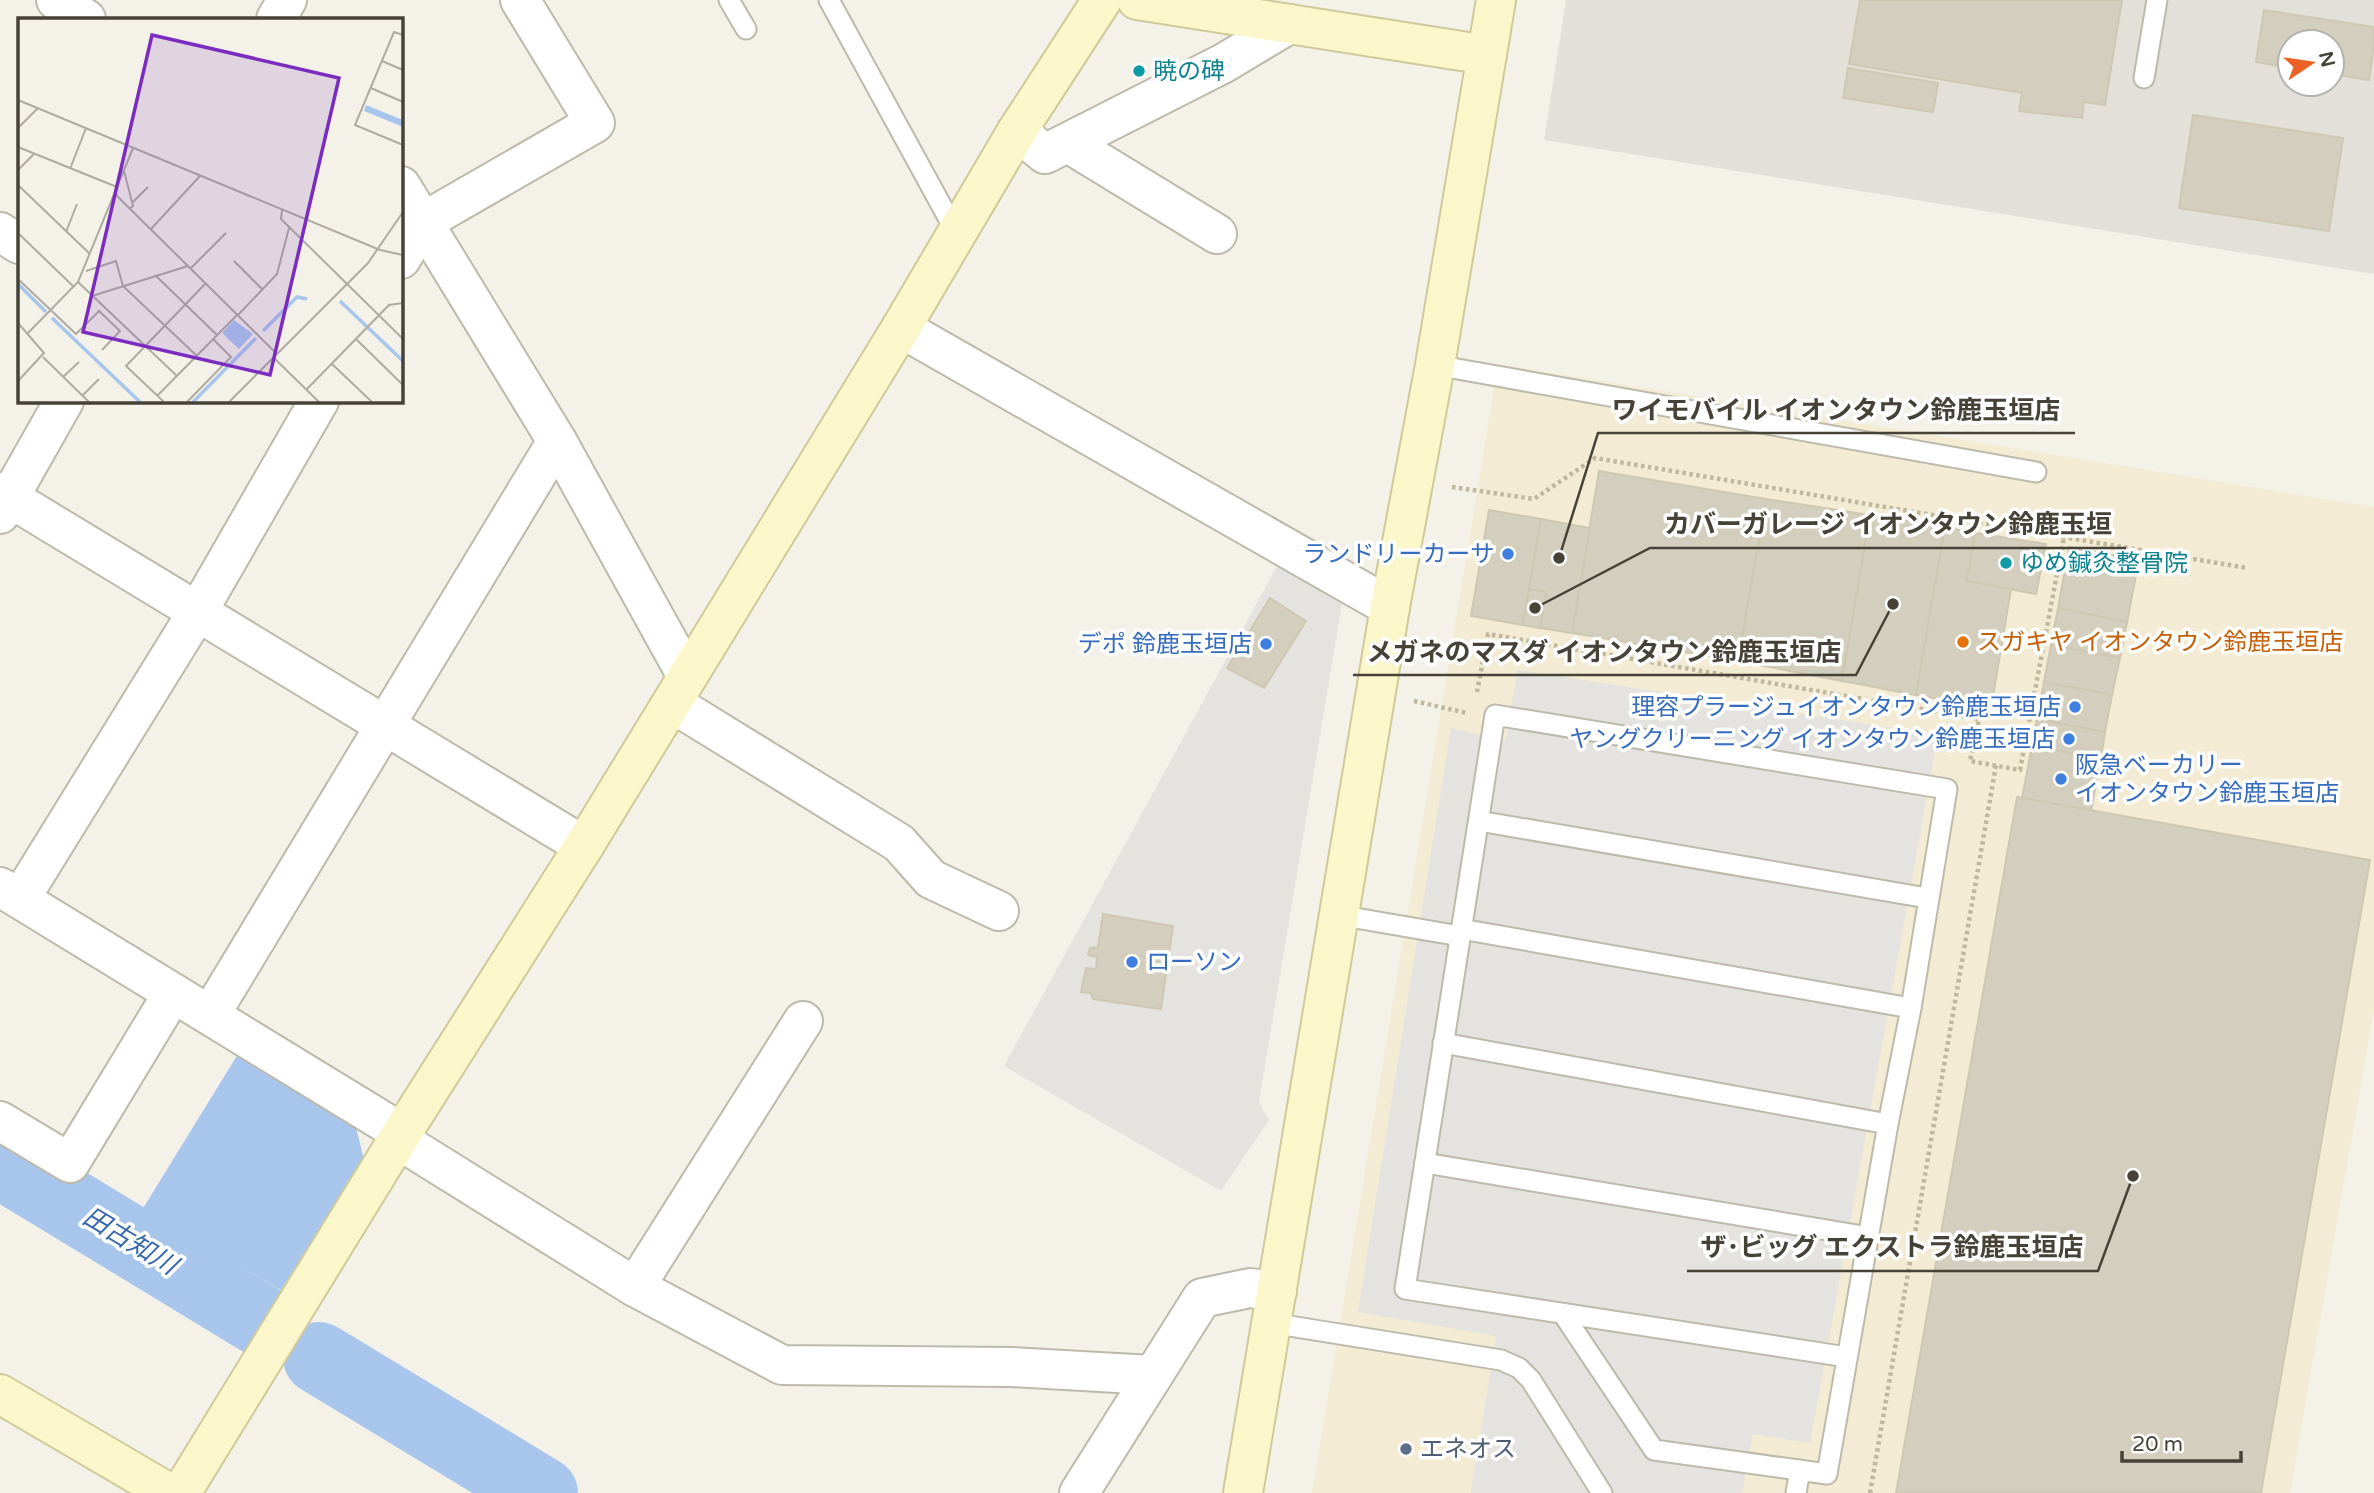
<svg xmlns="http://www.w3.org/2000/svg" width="2374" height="1493" font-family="'Varela Round','Noto Sans JP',sans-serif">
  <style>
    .commercial { fill: #f3ebd4 }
    .industrial { fill: #e2e0d9; fill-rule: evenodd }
    .parking { fill: #e4e3df }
    .water { fill: #a8c6ec }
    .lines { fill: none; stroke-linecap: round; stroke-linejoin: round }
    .river { stroke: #a8c6ec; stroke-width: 72 }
    .building { fill: #d4cebe; stroke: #cec7b2; stroke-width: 2 }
    .lane-casing { stroke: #bebaab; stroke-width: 23 }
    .street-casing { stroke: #bebaab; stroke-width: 42 }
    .secondary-casing { stroke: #d0ca9a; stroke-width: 42 }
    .path { stroke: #bfb89d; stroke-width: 4.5; stroke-dasharray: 3.5 3.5; stroke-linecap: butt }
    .lane { stroke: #fff; stroke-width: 19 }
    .street { stroke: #fff; stroke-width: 38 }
    .secondary { stroke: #fbf7ca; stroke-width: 38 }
    .culture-dot { fill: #0f9aa8; stroke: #fff; stroke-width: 2.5 }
    .shop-dot { fill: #3f7fe0; stroke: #fff; stroke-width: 2.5 }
    .food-dot { fill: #e8710a; stroke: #fff; stroke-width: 2.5 }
    .service-dot { fill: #5c6f8a; stroke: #fff; stroke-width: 2.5 }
    .labels { text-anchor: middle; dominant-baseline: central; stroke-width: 7; stroke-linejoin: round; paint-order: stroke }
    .culture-label { font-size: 24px; fill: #0d838f; stroke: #fff; text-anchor: start }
    .shop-label { font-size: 24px; fill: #366cbe; stroke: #fff; text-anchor: end }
    .food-label { font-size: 24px; fill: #c56008; stroke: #fff; text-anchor: start }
    .service-label { font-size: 24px; fill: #4e5e75; stroke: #fff; text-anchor: start }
    .water-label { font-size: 26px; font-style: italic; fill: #3768ab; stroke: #fff }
    .inset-river { fill: none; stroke: #a8c6ec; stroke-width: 3.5 }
    .inset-road { fill: none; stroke: #aeaba1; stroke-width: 2 }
    .view { fill: #7b2cbf; fill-opacity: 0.15; stroke: #7b2cbf; stroke-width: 3.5 }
    .inset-edge { fill: none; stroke: #464237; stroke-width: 3.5 }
    .leader { fill: none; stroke: #464237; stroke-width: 2.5 }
    .callout-dot { fill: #464237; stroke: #fff; stroke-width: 2.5 }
    .callout-label { font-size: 26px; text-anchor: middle; font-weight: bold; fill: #464237; stroke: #fff; stroke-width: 7; stroke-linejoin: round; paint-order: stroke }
  </style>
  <rect width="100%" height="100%" fill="#f3f1e8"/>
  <path class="commercial" d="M1498,364L2374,507V1010L2290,1493H1312Z"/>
  <path class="industrial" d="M1566,0H2374V274L1544,140ZM2290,42H2332V84H2290Z"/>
  <g class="parking">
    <path d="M1277,566L1342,604L1259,1102L1269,1120L1221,1191L1004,1066Z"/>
    <path d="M1518,670L1938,735L1810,1443L1753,1434L1742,1493H1471L1496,1336L1358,1312L1451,728L1505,741Z"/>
  </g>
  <path class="water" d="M238,1054L355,1123L364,1160L281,1290L142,1210Z"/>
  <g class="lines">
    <g class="river">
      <path d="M0,1162L260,1320"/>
      <path d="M319,1358L542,1493"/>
    </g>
  </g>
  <g class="building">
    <path d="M1860,0H2122L2105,105L2084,102L2082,118L2019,111L2022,93L1849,64Z"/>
    <path d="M2264,10L2374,27V45L2369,80L2332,74V42H2290V68L2256,62Z"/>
    <path d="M1848,68L1938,83L1933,112L1843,98Z"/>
    <path d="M2193,115L2343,138L2329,231L2179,208Z"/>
    <path d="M1599,471L1766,499L1738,661L1572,633Z"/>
    <path d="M1766,499L1870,515L1842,681L1738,661Z"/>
    <path d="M1489,510L1541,519L1523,625L1471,616Z"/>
    <path d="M1870,515L1945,527L1916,695L1842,681Z"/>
    <path d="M1541,519L1590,528L1572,633L1540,628L1546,592L1529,589Z"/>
    <path d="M1945,527L1975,533L1967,581L2011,589L1991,708L1916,695Z"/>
    <path d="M1975,533L2046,544L2036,594L1967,581Z"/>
    <path d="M2069,547L2139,560L2127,622L2058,608Z"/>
    <path d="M1529,589L1546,592L1540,628L1523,625Z"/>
    <path d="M1270,598L1306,621L1264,688L1227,668Z"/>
    <path d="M2058,608L2127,622L2120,658L2051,645Z"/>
    <path d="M2051,645L2120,658L2112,695L2044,682Z"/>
    <path d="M2044,682L2112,695L2105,732L2037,719Z"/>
    <path d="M2037,719L2105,732L2101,759L2032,746Z"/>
    <path d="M2032,746L2101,759L2091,811L2022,798Z"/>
    <path d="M2017,797L2370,860L2261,1493H1896Z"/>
    <path d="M1103,914L1173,926L1161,1009L1093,999L1091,993L1081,992L1086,968L1096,969L1097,957L1088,955L1090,948L1098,947Z"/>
  </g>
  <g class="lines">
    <defs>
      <g id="lane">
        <path d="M729,0L746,29"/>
        <path d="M829,0L957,234"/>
        <path d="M2144,78L2157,0"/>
        <path d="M1435,365L2036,472"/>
        <path d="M1479,821L1927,898"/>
        <path d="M1338,915L1460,936"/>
        <path d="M1461,929L1911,1008"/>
        <path d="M1443,1043L1888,1124"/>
        <path d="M1425,1163L1869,1237"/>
        <path d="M1563,1314L1654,1450L1827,1474L1888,1124L1911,1008L1947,789L1495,715L1405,1289L1847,1357"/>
        <path d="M1271,1323L1501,1360L1519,1368L1531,1380L1602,1493"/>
        <path d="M1796,1493L1800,1470"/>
      </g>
      <g id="street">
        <path d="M56,0L86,19"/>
        <path d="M276,19L287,0"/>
        <path d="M1017,131L1045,154L1224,63L1289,24"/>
        <path d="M1068,143L1217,234"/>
        <path d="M401,186L557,441L687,676"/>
        <path d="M0,232L19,244"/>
        <path d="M401,259L423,222L595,123L520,0"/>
        <path d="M901,328L1390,607"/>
        <path d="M0,492L584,846"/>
        <path d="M0,514L64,401"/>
        <path d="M672,703L899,843L931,879L999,911"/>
        <path d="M0,887L402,1133"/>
        <path d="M20,899L198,611L319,401"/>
        <path d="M210,1015L557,441"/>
        <path d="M0,1121L70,1163L173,993"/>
        <path d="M399,1140L635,1287L782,1365L1011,1367L1152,1375"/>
        <path d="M635,1287L803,1021"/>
        <path d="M1079,1493L1202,1298L1250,1288L1277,1291"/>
      </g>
      <g id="secondary">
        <path d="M1137,0L1487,55"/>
        <path d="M0,1394L169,1493"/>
        <path d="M181,1493L402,1133L584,846L901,328L1017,131L1102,0"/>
        <path d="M1243,1493L1390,607L1435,365L1496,0"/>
      </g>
    </defs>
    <use href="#lane" class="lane-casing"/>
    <use href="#street" class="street-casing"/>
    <use href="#secondary" class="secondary-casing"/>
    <g class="path">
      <path d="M1452,487L1534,499L1595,458L2247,568"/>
      <path d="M1477,692L1488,634L1979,719L1970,761L2020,770L2064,537"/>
      <path d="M1414,701L1467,713"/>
      <path d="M1870,1493L1996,765"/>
    </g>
    <use href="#lane" class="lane"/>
    <use href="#street" class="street"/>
    <use href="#secondary" class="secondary"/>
  </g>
  <g class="culture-dot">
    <circle cx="1139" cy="71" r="7"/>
    <circle cx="2006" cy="563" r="7"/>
  </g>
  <g class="shop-dot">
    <circle cx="1508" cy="554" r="7"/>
    <circle cx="1266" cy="644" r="7"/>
    <circle cx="2075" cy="707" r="7"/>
    <circle cx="2069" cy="739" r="7"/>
    <circle cx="2061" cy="779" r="7"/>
    <circle cx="1132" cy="962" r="7"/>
  </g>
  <circle class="food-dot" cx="1963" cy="642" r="7"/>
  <circle class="service-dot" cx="1406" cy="1449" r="7"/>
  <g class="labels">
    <g class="culture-label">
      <text x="1153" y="71">暁の碑</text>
      <text x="2020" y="563">ゆめ鍼灸整骨院</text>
    </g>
    <g class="shop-label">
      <text x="1494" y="554">ランドリーカーサ</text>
      <text x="1252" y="644">デポ 鈴鹿玉垣店</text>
      <text x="2061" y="707">理容プラージュイオンタウン鈴鹿玉垣店</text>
      <text x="2055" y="739">ヤングクリーニング イオンタウン鈴鹿玉垣店</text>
      <text x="2075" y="765" text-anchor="start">阪急ベーカリー<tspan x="2075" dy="28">イオンタウン鈴鹿玉垣店</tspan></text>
      <text x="1146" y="962" text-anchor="start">ローソン</text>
    </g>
    <g class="food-label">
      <text x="1977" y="642">スガキヤ イオンタウン鈴鹿玉垣店</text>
    </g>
    <g class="service-label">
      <text x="1420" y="1449">エネオス</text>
    </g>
    <g class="water-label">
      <text transform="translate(130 1241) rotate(31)">田古知川</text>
    </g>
  </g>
  <g transform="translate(18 18)">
    <rect width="385" height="385" fill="#f3f1e8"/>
    <path d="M348,87L385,102V109L346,93ZM216,302L235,316L221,331L204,315Z" fill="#a8c6ec"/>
    <path class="inset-river" d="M0,266L28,294M322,283L385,343M34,300L122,384M245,313L279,279L289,281M175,384L238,320"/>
    <path class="inset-road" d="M385,17L376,14L337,107L385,127M364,43L385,52M353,70L385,84M0,82L362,232L385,237M0,110L20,90M0,129L99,169M52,151L68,110M0,152L16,136M106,153L115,188L111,191M0,167L72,236M97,176L258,335M114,185L130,169M264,192L263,201L385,321M133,211L182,158M48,214L59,186M0,215L56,269M216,243L245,272M173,250L208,215M68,253L98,243L105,268L179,338M137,257L199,317M0,261L58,316L81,293L102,313L84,332M60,264L159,358M74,278L170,248M220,297L259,256L271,210M0,305L26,335L0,363M10,315L60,264L115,130M338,321L385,367M25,339L71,384M255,339L301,384M314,346L354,384M45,359L61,344M288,372L371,287L385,285M64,378L81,361M139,378L219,297M146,384L108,348L188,265M169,384L213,339L195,321M211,384L350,245L385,194"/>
    <path class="view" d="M134,17L321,60L252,357L65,314Z"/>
    <rect width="385" height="385" class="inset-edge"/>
  </g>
  <path class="leader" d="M1559 558L1598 433H2075M1535 608L1650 548H2126M1893 604L1856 675H1353M2133 1176L2098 1271H1687"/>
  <g class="callout-dot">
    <circle cx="1559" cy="558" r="7"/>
    <circle cx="1535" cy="608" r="7"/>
    <circle cx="1893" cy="604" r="7"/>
    <circle cx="2133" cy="1176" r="7"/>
  </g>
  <g class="callout-label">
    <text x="1836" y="419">ワイモバイル イオンタウン鈴鹿玉垣店</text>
    <text x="1888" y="533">カバーガレージ イオンタウン鈴鹿玉垣</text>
    <text x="1604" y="661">メガネのマスダ イオンタウン鈴鹿玉垣店</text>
    <text x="1892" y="1256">ザ･ビッグ エクストラ鈴鹿玉垣店</text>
  </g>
  <g transform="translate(2311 63) rotate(77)"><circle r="33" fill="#ffffff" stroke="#b5b3af" stroke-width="2"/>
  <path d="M0-5L12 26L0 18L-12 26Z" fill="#ec6226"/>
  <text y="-10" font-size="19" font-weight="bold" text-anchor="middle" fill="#464237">N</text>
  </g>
  <path d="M2122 1451v10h119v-10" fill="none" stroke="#464237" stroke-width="3.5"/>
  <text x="2132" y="1451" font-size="21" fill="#464237" stroke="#ffffff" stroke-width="5" paint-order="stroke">20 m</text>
</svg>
